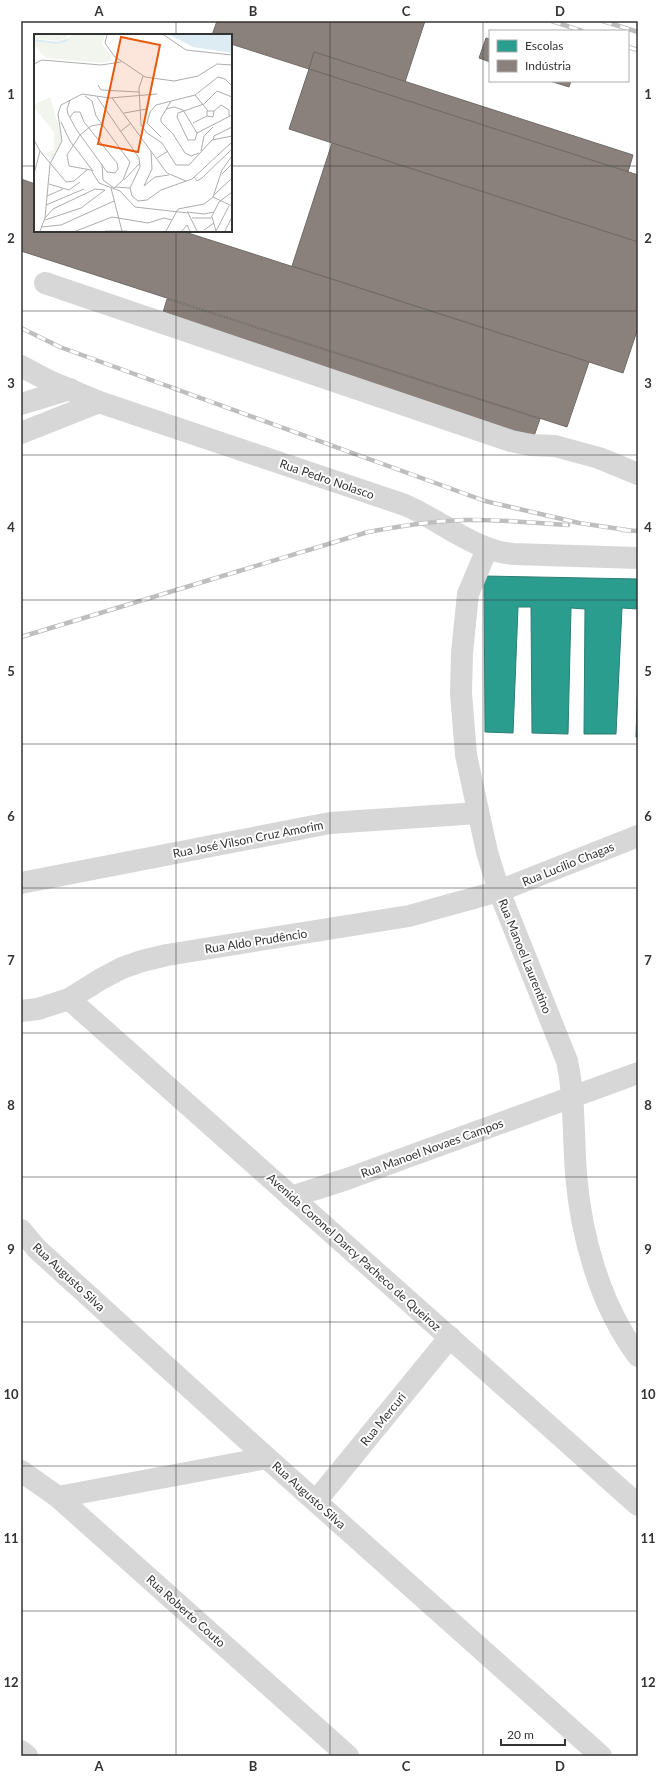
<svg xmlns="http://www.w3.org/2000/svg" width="659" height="1777" font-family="Lato,sans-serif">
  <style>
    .schools { fill: #2a9d8f; stroke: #2d7d73 }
    .industry { fill: #8a817c; stroke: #706a66 }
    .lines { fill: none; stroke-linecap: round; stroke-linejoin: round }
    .minor { stroke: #d7d7d7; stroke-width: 22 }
    .rail-casing { stroke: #bebebe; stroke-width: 4.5 }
    .rail { stroke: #fff; stroke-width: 3; stroke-dasharray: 9; stroke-linecap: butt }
    .grid { fill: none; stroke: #333; stroke-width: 1; stroke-opacity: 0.55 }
    .labels { text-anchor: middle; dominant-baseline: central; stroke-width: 4; stroke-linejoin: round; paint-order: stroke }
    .street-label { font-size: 12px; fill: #333; stroke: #fff }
    .inset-river { fill: none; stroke: #ddebf3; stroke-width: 2 }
    .inset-road { fill: none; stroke: #adadad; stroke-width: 1 }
    .view { fill: #e8590c; fill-opacity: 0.15; stroke: #e8590c; stroke-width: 2 }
    .inset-edge { fill: none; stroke: #333; stroke-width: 2 }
    .neatline { fill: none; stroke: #333; stroke-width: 1.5 }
    .grid-label { font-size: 13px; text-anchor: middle; font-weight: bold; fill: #333 }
  </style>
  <rect width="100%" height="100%" fill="#fff"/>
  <g class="schools">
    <path d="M484,576L638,579V609L622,608L616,734H584L585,609L571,608L568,734L532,733L531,607H518L513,733L485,732Z"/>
    <path d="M638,674V737H636Z"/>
  </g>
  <g class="industry">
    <path d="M217,21H425L405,82L314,52L309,69L231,44V35H212Z"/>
    <path d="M486,38L490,39V62L479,58Z"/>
    <path d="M314,52L633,155L628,172L309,69Z"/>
    <path d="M309,69L638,175V242L289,129Z"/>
    <path d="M550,81H571L569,87Z"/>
    <path d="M332,143L638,242V328L623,373L292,266Z"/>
    <path d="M21,179L35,184V231H182L589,362L567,427L21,251Z"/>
    <path d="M167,299L540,419L533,439L161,319Z"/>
  </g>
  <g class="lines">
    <g class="minor">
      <path d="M45,283L511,441L531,445L555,446L599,458L638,474"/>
      <path d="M21,366L49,381L99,402L405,505C440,520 475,551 513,554L638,558"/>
      <path d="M21,404L70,389"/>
      <path d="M21,433L99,402"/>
      <path d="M487,549L468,594L462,653L461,693L466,755L487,852L499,891L567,1061C575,1098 573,1136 576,1174C581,1236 600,1305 638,1356"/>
      <path d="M21,883L330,823L478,813"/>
      <path d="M69,999L638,1505"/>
      <path d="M21,1011L38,1009L69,999L101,979L122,968L142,961L167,955L409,916L499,891L638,836"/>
      <path d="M291,1197L347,1179L638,1073"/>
      <path d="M21,1230L37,1249L267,1458L601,1756"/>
      <path d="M21,1471L58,1497L348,1756"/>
      <path d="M58,1497L267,1458"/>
      <path d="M316,1501L450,1337"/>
      <path d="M21,1751L27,1756"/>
    </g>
    <defs>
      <g id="rail">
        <path d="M552,21L582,31"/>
        <path d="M603,21L638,32"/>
        <path d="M628,47L638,50"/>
        <path d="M21,328L60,347L485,501L579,523L627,530"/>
        <path d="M622,530L638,531"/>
        <path d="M21,637L368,532C400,526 432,521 465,520C499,519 534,523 568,525"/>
      </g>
    </defs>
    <use href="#rail" class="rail-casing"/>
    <use href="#rail" class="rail"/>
  </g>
  <path class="grid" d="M176,21V35M330,21V1756M483,21V1756M21,166H35M231,166H638M176,231V1756M21,311H638M21,455H638M21,600H638M21,744H638M21,888H638M21,1033H638M21,1177H638M21,1322H638M21,1466H638M21,1611H638"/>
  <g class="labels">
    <g class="street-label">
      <text transform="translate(327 479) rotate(19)">Rua Pedro Nolasco</text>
      <text transform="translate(248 839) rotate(-11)">Rua José Vilson Cruz Amorim</text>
      <text transform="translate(568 864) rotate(-22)">Rua Lucílio Chagas</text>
      <text transform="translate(256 941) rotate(-9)">Rua Aldo Prudêncio</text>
      <text transform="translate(525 956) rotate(68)">Rua Manoel Laurentino</text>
      <text transform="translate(432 1148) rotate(-20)">Rua Manoel Novaes Campos</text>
      <text transform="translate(354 1252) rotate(42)">Avenida Coronel Darcy Pacheco de Queiroz</text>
      <text transform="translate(69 1277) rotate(43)">Rua Augusto Silva</text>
      <text transform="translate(383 1419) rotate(-51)">Rua Mercuri</text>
      <text transform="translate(309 1495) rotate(42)">Rua Augusto Silva</text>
      <text transform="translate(186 1611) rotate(42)">Rua Roberto Couto</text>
    </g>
  </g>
  <g transform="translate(34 34)">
    <rect width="198" height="198" fill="#fff"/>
    <path d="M16,63L28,105L18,126L12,119L20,116V98L0,73V71Z" fill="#f1f5ed"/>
    <path d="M0,1H36L26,7L0,5ZM39,1H71L68,10L79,26L69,29L12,24L0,11V6L25,8Z" fill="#f1f5ed"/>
    <path d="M136,1H198V19L159,13Z" fill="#ddebf3"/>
    <path class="inset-river" d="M0,6L23,9L33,6"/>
    <path class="inset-road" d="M73,1L71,9L80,22L111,43L140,47L164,42L183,30L198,31M130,1L152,16L198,21M0,30L8,26L67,31L87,28M109,42L105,54L107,91L113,99L128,109L142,131H155L178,106L198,102M64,51L67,56L105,58M161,61L174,77M51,62L58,67L62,82L96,128L89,146L79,155M63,63L105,124L106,133L96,154L98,162L104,167L113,166L127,156L158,145L198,108M78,64L133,139L152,147M36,66L33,75L34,80L42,95L73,138L81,139L84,135L83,129L50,88L46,78H40L36,83M137,67L127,84V88L139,100L151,119L157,122L165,119M132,75L140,73L149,76L163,99M180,77L187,71L195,76V82M90,79L113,75M173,82L179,83L180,77M27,88L36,107L59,137M159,89L173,82V77H180M68,90L57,92L46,101L33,121L35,132L57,136L65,149L86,157L101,173L154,179L163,197M87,97L97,89M163,99L161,106H154L143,83L144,79L170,70L183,57L198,63M163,99L198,81M127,103L113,89L116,78L122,71L161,61L184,43L191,45L198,52M0,106L6,117L0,140M179,106L180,102L198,93M6,117L32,148L40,147L54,135M167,117L170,102L179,93M123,124L134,117M68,130L69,146L80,154M188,140L198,130M160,143L163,147L168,144L198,115M90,146L106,129M15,150L35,156L46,148M110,152L118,135L117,117M110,152L121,143L135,141M81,153L96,154M77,154L88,197M180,161L198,144M13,162L29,155M179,163L198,172M12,171L50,155M153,178L170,180L180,178M178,183L182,197M11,184L16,130L28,107L24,80L27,71L48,60L76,64L123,60M158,184H177L185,168L198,158M11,186L47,174L71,156M7,193L27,191L80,167M170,196L180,189M6,197L11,184L19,175L61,155L71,156M42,197L78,183L114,189L130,184L138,186M71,197H93M132,197L144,175L170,170L179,163L188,136L198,122M148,197L153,191L156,197M182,197L195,172M191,197L198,183"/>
    <path class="view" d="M87,3L126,11L104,118L64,110Z"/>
    <rect width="198" height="198" class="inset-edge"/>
  </g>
  <rect width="659" height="1777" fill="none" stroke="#ffffff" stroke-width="44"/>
  <rect x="489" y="30" width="140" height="52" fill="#ffffff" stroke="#adadad"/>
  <rect x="497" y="40" width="20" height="12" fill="#2a9d8f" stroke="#adadad"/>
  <text x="525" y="50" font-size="12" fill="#333333">Escolas</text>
  <rect x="497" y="60" width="20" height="12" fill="#8a817c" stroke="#adadad"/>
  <text x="525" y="70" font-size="12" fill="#333333">Indústria</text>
  <path d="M501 1739v6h64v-6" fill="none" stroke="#333333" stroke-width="2"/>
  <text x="507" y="1739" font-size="12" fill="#333333" stroke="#ffffff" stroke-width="3" paint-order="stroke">20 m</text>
  <rect x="22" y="22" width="615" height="1733" class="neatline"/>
  <g class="grid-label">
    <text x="99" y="16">A</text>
    <text x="253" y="16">B</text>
    <text x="406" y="16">C</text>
    <text x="560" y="16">D</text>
    <text x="11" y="99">1</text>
    <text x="648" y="99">1</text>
    <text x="11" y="243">2</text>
    <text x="648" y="243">2</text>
    <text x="11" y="388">3</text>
    <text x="648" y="388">3</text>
    <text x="11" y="532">4</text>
    <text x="648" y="532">4</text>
    <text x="11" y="676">5</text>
    <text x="648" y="676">5</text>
    <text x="11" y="821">6</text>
    <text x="648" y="821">6</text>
    <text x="11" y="965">7</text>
    <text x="648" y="965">7</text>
    <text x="11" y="1110">8</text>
    <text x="648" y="1110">8</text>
    <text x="11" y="1254">9</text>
    <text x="648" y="1254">9</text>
    <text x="11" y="1399">10</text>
    <text x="648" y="1399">10</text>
    <text x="11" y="1543">11</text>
    <text x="648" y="1543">11</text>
    <text x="11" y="1687">12</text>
    <text x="648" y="1687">12</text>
    <text x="99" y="1771">A</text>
    <text x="253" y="1771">B</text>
    <text x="406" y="1771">C</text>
    <text x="560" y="1771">D</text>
  </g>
</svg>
